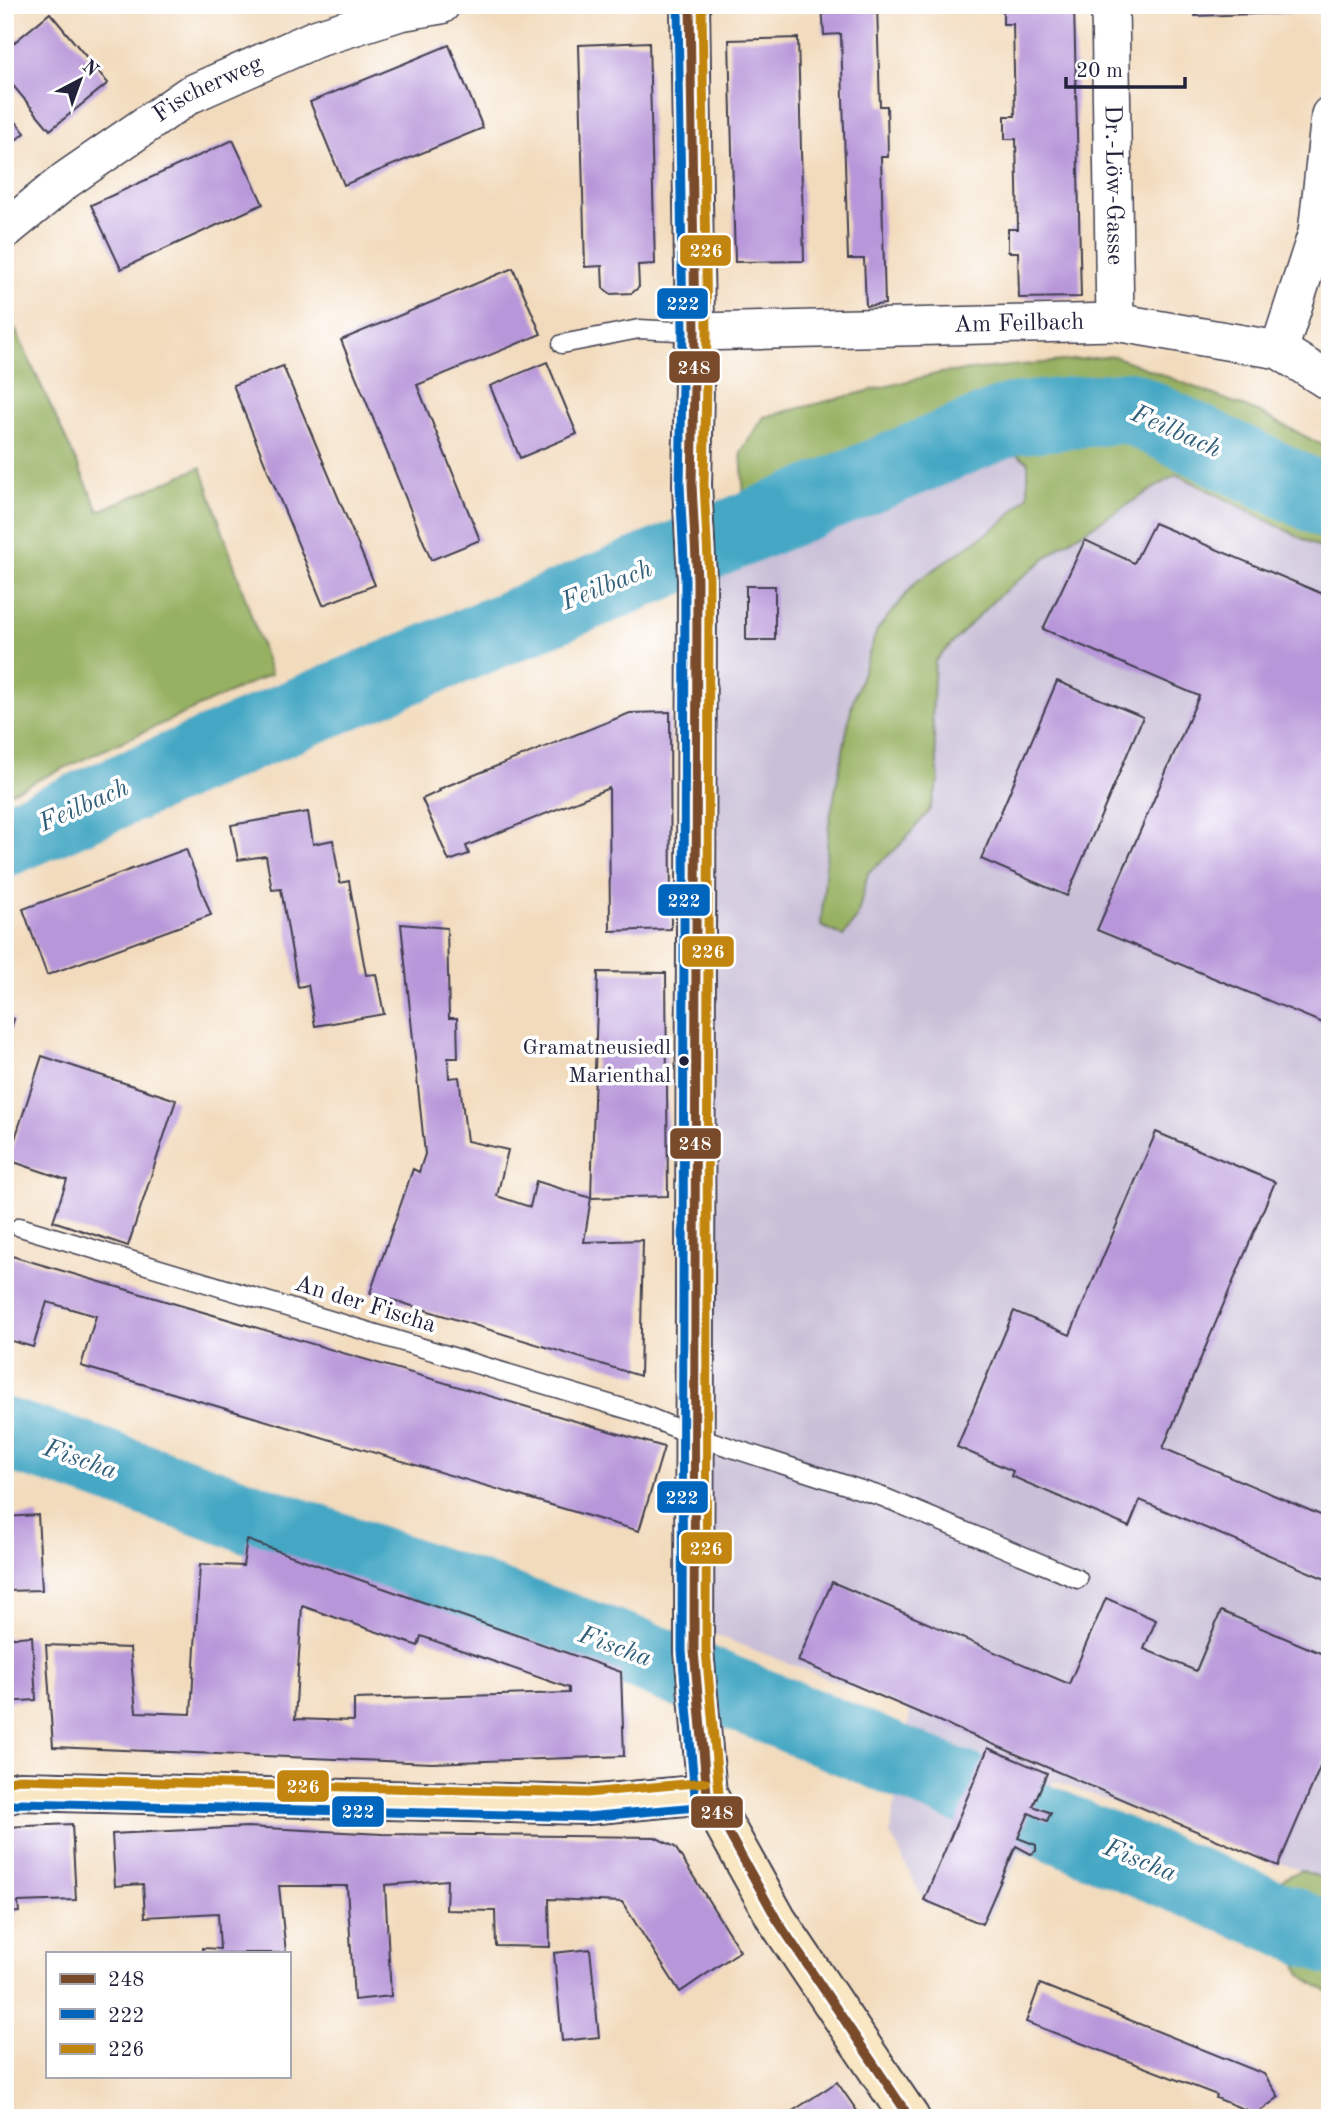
<svg xmlns="http://www.w3.org/2000/svg" width="1335" height="2123" font-family="'Old Standard TT',serif">
  <style>
    .industrial { fill: #c9bfd7 }
    .forest { fill: #97b162; stroke: #5c6a4e; stroke-width: 2 }
    .lines { fill: none; stroke-linecap: round; stroke-linejoin: round }
    .river { stroke: #44a7c4; stroke-width: 72 }
    .building { fill: #b796d9; fill-rule: evenodd }
    .lane-casing { stroke: #413e4e; stroke-width: 21 }
    .street-casing { stroke: #413e4e; stroke-width: 40 }
    .secondary-casing { stroke: #413e4e; stroke-width: 42 }
    .lane { stroke: #fff; stroke-width: 18 }
    .street { stroke: #fff; stroke-width: 37 }
    .secondary { stroke: #f9e7c3; stroke-width: 38 }
    .bus-1-casing { stroke: #fff; stroke-width: 14 }
    .bus-2-casing { stroke: #fff; stroke-width: 14 }
    .bus-3-casing { stroke: #fff; stroke-width: 14 }
    .bus-1 { stroke: #7a4b2a; stroke-width: 9 }
    .bus-2 { stroke: #0065bd; stroke-width: 9 }
    .bus-3 { stroke: #c2850f; stroke-width: 9 }
    .bus-dot { fill: #22223b; stroke: #fff; stroke-width: 2.5 }
    .labels { text-anchor: middle; dominant-baseline: central; stroke-width: 7; stroke-linejoin: round; paint-order: stroke }
    .bus-label { font-size: 22px; fill: #22223b; stroke: #fff; text-anchor: end }
    .street-label { font-size: 24px; fill: #22223b; stroke: #fff }
    .water-label { font-size: 26px; font-style: italic; fill: #315e79; stroke: #fff }
    .line-badge { stroke: #fff; stroke-width: 2.5 }
    .badge-label { font-size: 19px; text-anchor: middle; font-weight: bold; fill: #fff }
  </style>
  <rect width="100%" height="100%" fill="#fff"/>
  <filter id="ink" filterUnits="userSpaceOnUse"><feTurbulence type="fractalNoise" baseFrequency=".0143" numOctaves="2"/><feDisplacementMap in="SourceGraphic" scale="14" xChannelSelector="R" yChannelSelector="G"/><feConvolveMatrix kernelMatrix="1 2 1 2 8 2 1 2 1" color-interpolation-filters="sRGB"/></filter>
  <filter id="wash" filterUnits="userSpaceOnUse"><feTurbulence type="fractalNoise" baseFrequency=".00686" numOctaves="4" result="noise"/><feDisplacementMap in="SourceGraphic" scale="28" xChannelSelector="R" yChannelSelector="G"/><feGaussianBlur stdDeviation="1.57" result="paint"/><feColorMatrix in="noise" values="0 0 0 0 0 0 0 0 0 0 0 0 0 0 0 0 0 1.4 0 .05"/><feComposite in="paint" operator="in"/></filter>
  <g filter="url(#wash)">
    <rect width="100%" height="100%" fill="#f2dbbd"/>
    <path class="industrial" d="M1071,419L1330,553V1881L1054,1781L986,1924L925,1903L890,1833L910,1711L706,1631L711,574L943,462L995,440Z"/>
    <g class="forest">
      <path d="M5,315L10,318L99,511L201,467L271,674L5,795Z"/>
      <path d="M1114,356L1258,412L1330,449V553L1177,474L1062,545L995,599L935,661L932,717L939,781L929,811L899,846L868,873L857,918L843,936L821,926L829,824L852,704L877,630L916,582L1003,522L1028,496V462L994,440L943,462L748,558L741,452L764,417L940,373Z"/>
      <path d="M1300,1870L1330,1881V1994L1301,1975L1269,1887Z"/>
    </g>
    <g class="lines">
      <g class="river">
        <path d="M5,841L293,716L1011,419L1129,407L1330,504"/>
        <path d="M5,1434L62,1451L643,1656L1330,1939"/>
      </g>
    </g>
    <g id="blocks">
      <g class="building">
        <path d="M822,5H877L880,106H887L888,157H881L885,304L866,306L864,259H848L841,34L824,35Z"/>
        <path d="M1003,5H1074L1081,297L1019,298L1018,252H1008V229H1018L1016,139H1005V116H1015L1013,24H1003Z"/>
        <path d="M1195,5H1291V13L1195,16Z"/>
        <path d="M50,13L108,83L50,130L5,76V50Z"/>
        <path d="M798,38L804,261L735,262L729,40Z"/>
        <path d="M649,42L655,264L638,265L639,287L632,293L611,294L603,288L602,266L585,267L579,45Z"/>
        <path d="M449,45L483,128L344,185L310,102Z"/>
        <path d="M5,108L25,133L5,148Z"/>
        <path d="M233,140L263,204L121,269L91,205Z"/>
        <path d="M513,268L541,334L417,385L480,540L431,560L341,340Z"/>
        <path d="M547,362L577,434L520,458L490,386Z"/>
        <path d="M283,366L375,585L323,605L233,385Z"/>
        <path d="M1154,523L1330,597V1026L1097,930L1199,696L1043,629L1085,540L1134,563Z"/>
        <rect x="746" y="586" width="29" height="54"/>
        <path d="M1057,681L1143,717L1067,896L981,859Z"/>
        <path d="M670,712L671,929L610,931L609,788L466,846L469,854L449,861L422,799L440,791L439,789L630,713Z"/>
        <path d="M308,812L313,844L333,840L340,883L349,881L366,975L376,974L384,1014L315,1026L308,985L298,987L281,889L272,890L266,856L238,860L231,825Z"/>
        <path d="M186,849L211,915L47,975L23,909Z"/>
        <path d="M401,924L447,928L449,1018H457L458,1058H448L449,1078L459,1077L467,1141L508,1150L497,1196L530,1207L536,1181L591,1198L584,1242L643,1240L640,1376L370,1293L413,1169L419,1172L425,1154Z"/>
        <path d="M598,972L666,973L668,1196L591,1198Z"/>
        <path d="M5,1017L14,1019L6,1044H5Z"/>
        <path d="M42,1056L176,1100L128,1246L53,1221L67,1180L8,1160Z"/>
        <path d="M1156,1132L1275,1182L1163,1448L1330,1519V1581L1140,1500L1129,1527L1011,1476L1013,1471L957,1447L1014,1311L1070,1335Z"/>
        <path d="M5,1254L664,1447L639,1531L81,1366L96,1316L47,1302L33,1347L5,1339Z"/>
        <path d="M38,1515L42,1590L5,1591V1517Z"/>
        <path d="M247,1540L621,1672L624,1756L432,1763L53,1747L46,1645L130,1648L136,1712L191,1714L200,1564L243,1566ZM302,1606L418,1646L421,1636L569,1688V1693L354,1699V1721L295,1719Z"/>
        <path d="M832,1582L1069,1684L1106,1598L1156,1620L1144,1649L1196,1671L1221,1611L1330,1657V1744L1278,1866L798,1661Z"/>
        <path d="M32,1636L36,1700L5,1702V1638Z"/>
        <path d="M988,1748L1047,1773L1033,1806L1051,1813L1047,1821L1029,1813L1018,1838L1036,1845V1851L1031,1854L1016,1846L982,1924L924,1900Z"/>
        <path d="M72,1824L76,1900L18,1902L19,1912L5,1913V1827Z"/>
        <path d="M247,1827L382,1834L655,1837L675,1847L740,1951L680,1992L622,1902L549,1899L550,1947L496,1946L495,1911L446,1910L447,1880L385,1885L391,1996L354,2000L347,1886H279L286,1953H202V1948L220,1949L218,1913L145,1917L143,1884L115,1886L112,1834Z"/>
        <path d="M590,1949L599,2037L562,2041L554,1953Z"/>
        <path d="M1040,1984L1264,2074L1279,2097L1256,2114L1216,2098L1217,2095L1026,2022Z"/>
        <path d="M837,2082L862,2118H782Z"/>
      </g>
    </g>
  </g>
  <g filter="url(#ink)">
    <use href="#blocks" fill-opacity="0" stroke="#413e4e" stroke-width="2"/>
    <g class="lines">
      <defs>
        <g id="lane">
          <path d="M562,344L639,329L695,332"/>
          <path d="M20,1227L636,1412L695,1436L883,1497L1078,1579"/>
        </g>
        <g id="street">
          <path id="s1" d="M1110,5L1115,322"/>
          <path id="s2" d="M5,230L66,180L189,95L315,39L400,12L441,5"/>
          <path id="s3" d="M695,332L1115,322L1279,350L1330,382"/>
          <path d="M1279,350L1317,233L1330,115"/>
        </g>
        <g id="secondary">
          <path d="M690,5L695,332L692,485L697,579L694,1651L707,1794L777,1920L910,2118"/>
          <path d="M5,1795L19,1791L587,1805L707,1794"/>
        </g>
      </defs>
      <use href="#lane" class="lane-casing"/>
      <use href="#street" class="street-casing"/>
      <use href="#secondary" class="secondary-casing"/>
      <use href="#lane" class="lane"/>
      <use href="#street" class="street"/>
      <use href="#secondary" class="secondary"/>
      <defs>
        <path id="bus-1" d="M690,5L695,332L692,485L697,579L694,1651L707,1794L777,1920L910,2118"/>
        <g id="bus-2">
          <path d="M678,5L683,332L680,485L685,579L682,1651L695,1795"/>
          <path d="M8,1807L21,1803L587,1817L708,1806"/>
        </g>
        <g id="bus-3">
          <path d="M702,5L707,332L704,485L709,579L706,1650L719,1793"/>
          <path d="M5,1782L19,1779L587,1793L706,1782"/>
        </g>
      </defs>
      <use href="#bus-1" class="bus-1-casing"/>
      <use href="#bus-2" class="bus-2-casing"/>
      <use href="#bus-3" class="bus-3-casing"/>
      <use href="#bus-1" class="bus-1"/>
      <use href="#bus-2" class="bus-2"/>
      <use href="#bus-3" class="bus-3"/>
    </g>
  </g>
  <circle class="bus-dot" cx="684" cy="1061" r="6"/>
  <g class="labels">
    <g class="bus-label">
      <text x="671" y="1048">Gramatneusiedl<tspan x="671" dy="28">Marienthal</tspan></text>
    </g>
    <g class="street-label">
      <text stroke="none"><textPath href="#s2" startOffset="248">Fischerweg</textPath></text>
      <text stroke="none"><textPath href="#s1" startOffset="180">Dr.-Löw-Gasse</textPath></text>
      <text stroke="none"><textPath href="#s3" startOffset="324">Am Feilbach</textPath></text>
      <text transform="translate(365 1305) rotate(17)">An der Fischa</text>
    </g>
    <g class="water-label">
      <text transform="translate(1176 432) rotate(24)">Feilbach</text>
      <text transform="translate(607 586) rotate(-22)">Feilbach</text>
      <text transform="translate(84 806) rotate(-24)">Feilbach</text>
      <text transform="translate(80 1460) rotate(19)">Fischa</text>
      <text transform="translate(615 1647) rotate(20)">Fischa</text>
      <text transform="translate(1140 1861) rotate(22)">Fischa</text>
    </g>
  </g>
  <g class="line-badge">
    <rect x="679" y="234" width="53" height="33" rx="7" fill="#c2850f"/>
    <rect x="656" y="287" width="53" height="33" rx="7" fill="#0065bd"/>
    <rect x="668" y="350" width="53" height="34" rx="7" fill="#7a4b2a"/>
    <rect x="657" y="883" width="54" height="34" rx="7" fill="#0065bd"/>
    <rect x="681" y="935" width="54" height="33" rx="7" fill="#c2850f"/>
    <rect x="669" y="1127" width="53" height="33" rx="7" fill="#7a4b2a"/>
    <rect x="656" y="1480" width="53" height="34" rx="7" fill="#0065bd"/>
    <rect x="680" y="1531" width="53" height="34" rx="7" fill="#c2850f"/>
    <rect x="276" y="1769" width="54" height="34" rx="7" fill="#c2850f"/>
    <rect x="331" y="1795" width="54" height="33" rx="7" fill="#0065bd"/>
    <rect x="690" y="1795" width="54" height="34" rx="7" fill="#7a4b2a"/>
  </g>
  <g class="badge-label">
    <text x="706" y="257">226</text>
    <text x="683" y="310">222</text>
    <text x="694" y="374">248</text>
    <text x="684" y="907">222</text>
    <text x="708" y="958">226</text>
    <text x="695" y="1150">248</text>
    <text x="682" y="1504">222</text>
    <text x="706" y="1555">226</text>
    <text x="303" y="1793">226</text>
    <text x="358" y="1818">222</text>
    <text x="717" y="1819">248</text>
  </g>
  <rect width="1335" height="2123" fill="none" stroke="#fff" stroke-width="28"/>
  <rect x="46" y="1952" width="245" height="126" fill="#ffffff" stroke="#a7a7b1" stroke-width="2"/>
  <rect x="60" y="1974" width="35" height="10" fill="#7a4b2a" stroke="#a7a7b1" stroke-width="2"/>
  <text x="108" y="1986" font-size="21" fill="#22223b">248</text>
  <rect x="60" y="2009" width="35" height="10" fill="#0065bd" stroke="#a7a7b1" stroke-width="2"/>
  <text x="108" y="2022" font-size="21" fill="#22223b">222</text>
  <rect x="60" y="2044" width="35" height="10" fill="#c2850f" stroke="#a7a7b1" stroke-width="2"/>
  <text x="108" y="2056" font-size="21" fill="#22223b">226</text>
  <g transform="translate(80 80) rotate(41)" stroke="#ffffff" stroke-width="5" paint-order="stroke">
  <path d="M0-5L12 26L0 18L-12 26Z" fill="#22223b"/>
  <text y="-10" font-size="19" font-weight="bold" text-anchor="middle" fill="#22223b">N</text>
  </g>
  <path d="M1066 77v10h119v-10" fill="none" stroke="#22223b" stroke-width="3.5"/>
  <text x="1076" y="77" font-size="21" fill="#22223b" stroke="#ffffff" stroke-width="5" paint-order="stroke">20 m</text>
</svg>
